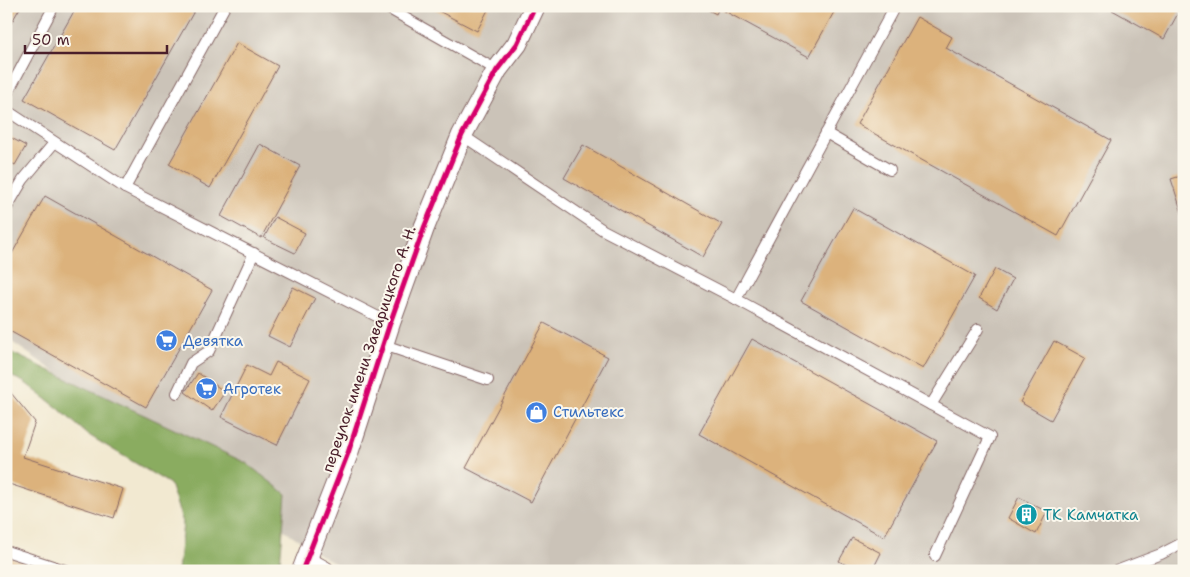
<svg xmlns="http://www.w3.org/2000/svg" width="1190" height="577" font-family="'Shantell Sans',sans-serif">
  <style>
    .industrial { fill: #cbc3b8 }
    .forest { fill: #8aac60; stroke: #6a6646 }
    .building { fill: #dcb27c }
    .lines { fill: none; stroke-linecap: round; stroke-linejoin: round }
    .service-casing { stroke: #856665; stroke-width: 12 }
    .minor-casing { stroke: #856665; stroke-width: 22 }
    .service { stroke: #fff; stroke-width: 10 }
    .minor { stroke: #fff; stroke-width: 20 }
    .cycleway-casing { stroke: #fbf7ec; stroke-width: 8 }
    .cycleway { stroke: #d6006c; stroke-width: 5 }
    .labels { text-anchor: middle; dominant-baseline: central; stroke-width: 4; stroke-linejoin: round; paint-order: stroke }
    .shop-label { font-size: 15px; fill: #366cbe; stroke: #fbf7ec; text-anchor: start }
    .street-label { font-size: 15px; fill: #4a1f2b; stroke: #fbf7ec }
    .culture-label { font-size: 15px; fill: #0d838f; stroke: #fbf7ec; text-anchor: start }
  </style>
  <rect width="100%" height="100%" fill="#fbf7ec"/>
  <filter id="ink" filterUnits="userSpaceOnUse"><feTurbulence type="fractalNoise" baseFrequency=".02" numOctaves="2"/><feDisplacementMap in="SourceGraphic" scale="10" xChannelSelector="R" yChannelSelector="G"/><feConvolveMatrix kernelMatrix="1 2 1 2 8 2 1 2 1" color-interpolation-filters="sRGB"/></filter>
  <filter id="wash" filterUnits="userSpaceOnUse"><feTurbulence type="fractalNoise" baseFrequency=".0096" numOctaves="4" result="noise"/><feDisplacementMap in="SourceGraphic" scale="20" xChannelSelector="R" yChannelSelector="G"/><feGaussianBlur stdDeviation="1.12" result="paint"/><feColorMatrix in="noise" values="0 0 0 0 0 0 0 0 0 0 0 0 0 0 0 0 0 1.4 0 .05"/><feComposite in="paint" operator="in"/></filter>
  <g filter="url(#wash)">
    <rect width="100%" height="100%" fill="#f2e9d1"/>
    <path class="industrial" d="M6,6H1184V571H349L325,558L6,338Z"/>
    <path class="forest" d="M6,350L246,463L286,494L280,565L278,571H178L183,523L170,484L87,434L58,408L24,382L6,374Z"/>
    <g id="blocks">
      <g class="building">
        <path d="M6,6H21L6,32Z"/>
        <path d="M77,6H197L115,150L24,99Z"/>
        <path d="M429,6H490L477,31Z"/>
        <path d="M701,6H823L834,12L809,57L719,8L716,14Z"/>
        <path d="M1105,6H1182L1164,39Z"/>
        <path d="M917,17L952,37L946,48L1111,140L1058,236L857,124Z"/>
        <path d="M237,43L278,66L210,188L169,164Z"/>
        <path d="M6,135L26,146L15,165L6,160Z"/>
        <path d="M260,144L300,166L261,238L221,216Z"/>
        <path d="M583,145L722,224L703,257L564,178Z"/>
        <path d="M1184,175V216H1183L1171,179Z"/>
        <path d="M45,196L212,290L146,407L6,329V264Z"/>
        <path d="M853,208L975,276L923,369L801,301Z"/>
        <path d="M275,217L305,233L295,253L264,238Z"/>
        <path d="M995,269L1013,279L997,309L979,298Z"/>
        <path d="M293,287L315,298L290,347L268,336Z"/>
        <path d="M544,323L608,357L531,502L466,468Z"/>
        <path d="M752,339L937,441L884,537L699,434Z"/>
        <path d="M1054,341L1085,358L1051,420L1020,402Z"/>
        <path d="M276,362L310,379L277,445L221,417L247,365L269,376Z"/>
        <path d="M198,373L225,392L212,411L185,392Z"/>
        <path d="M6,387L35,422L23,457L123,489L114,518L6,483Z"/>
        <path d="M1019,497L1047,512L1036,534L1008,518Z"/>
        <path d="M852,538L881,553L872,571H857L839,561Z"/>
        <path d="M6,556L49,570V571H6Z"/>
      </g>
    </g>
  </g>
  <g filter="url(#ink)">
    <use href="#blocks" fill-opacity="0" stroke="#856665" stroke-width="1"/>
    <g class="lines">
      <defs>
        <g id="service">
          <path d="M384,6L497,70"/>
          <path d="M6,96L54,6"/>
          <path d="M6,110L125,188L390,323"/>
          <path d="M826,133L890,170"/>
          <path d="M462,135L603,230L736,299L895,6"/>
          <path d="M125,188L225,6"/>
          <path d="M6,209L23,180L54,143"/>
          <path d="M736,299L990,437L935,556"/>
          <path d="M384,345L488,380"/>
          <path d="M177,393L191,363L209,351L254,253"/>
          <path d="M931,405L978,329"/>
          <path d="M6,551L68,571"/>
          <path d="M1116,571L1161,554L1184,542"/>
        </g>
        <g id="minor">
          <path d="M306,561L324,571"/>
          <path d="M302,571L348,453L390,323L424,228L462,135L497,70L517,44L535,6"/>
        </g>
      </defs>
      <use href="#service" class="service-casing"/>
      <use href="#minor" class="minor-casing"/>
      <use href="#service" class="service"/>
      <use href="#minor" class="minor"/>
      <defs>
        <path id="cycleway" d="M302,571L348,453L390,323L424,228L462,135L497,70L517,44L535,6"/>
      </defs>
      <use href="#cycleway" class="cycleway-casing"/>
      <use href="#cycleway" class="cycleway"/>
    </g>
  </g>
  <defs>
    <symbol id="supermarket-disc" viewBox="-11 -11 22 22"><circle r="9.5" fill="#3f7fe0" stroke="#fbf7ec"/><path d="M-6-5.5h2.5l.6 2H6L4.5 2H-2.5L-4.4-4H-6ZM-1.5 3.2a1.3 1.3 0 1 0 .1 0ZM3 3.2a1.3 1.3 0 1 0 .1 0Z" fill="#fff"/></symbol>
    <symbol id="shop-disc" viewBox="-11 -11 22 22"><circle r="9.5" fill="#3f7fe0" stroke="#fbf7ec"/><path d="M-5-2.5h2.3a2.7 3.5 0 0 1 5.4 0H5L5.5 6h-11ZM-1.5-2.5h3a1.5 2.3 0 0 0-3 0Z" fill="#fff"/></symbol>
    <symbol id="building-disc" viewBox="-11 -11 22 22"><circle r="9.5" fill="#0f9aa8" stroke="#fbf7ec"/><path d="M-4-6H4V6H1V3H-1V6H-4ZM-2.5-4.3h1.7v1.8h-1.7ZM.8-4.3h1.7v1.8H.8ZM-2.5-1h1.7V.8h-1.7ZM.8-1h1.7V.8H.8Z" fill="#fff"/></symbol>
  </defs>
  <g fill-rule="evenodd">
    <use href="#supermarket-disc" x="154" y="328" width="25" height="25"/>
    <use href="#supermarket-disc" x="194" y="376" width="25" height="25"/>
    <use href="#shop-disc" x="524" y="400" width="25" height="25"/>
    <use href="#building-disc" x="1014" y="502" width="25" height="25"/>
  </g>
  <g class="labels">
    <g class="shop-label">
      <text x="183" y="341">Девятка</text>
      <text x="223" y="389">Агротек</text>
      <text x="553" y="412">Стильтекс</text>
    </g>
    <g class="street-label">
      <text transform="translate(369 349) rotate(-71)">переулок имени Заварицкого А. Н.</text>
    </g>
    <g class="culture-label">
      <text x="1043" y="515">ТК Камчатка</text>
    </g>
  </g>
  <rect width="1190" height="577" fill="none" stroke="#fbf7ec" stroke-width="25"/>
  <path d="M25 45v8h142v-8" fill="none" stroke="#4a1f2b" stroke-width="2.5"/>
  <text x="32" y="45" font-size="15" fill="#4a1f2b" stroke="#fbf7ec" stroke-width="4" paint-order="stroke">50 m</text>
</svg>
